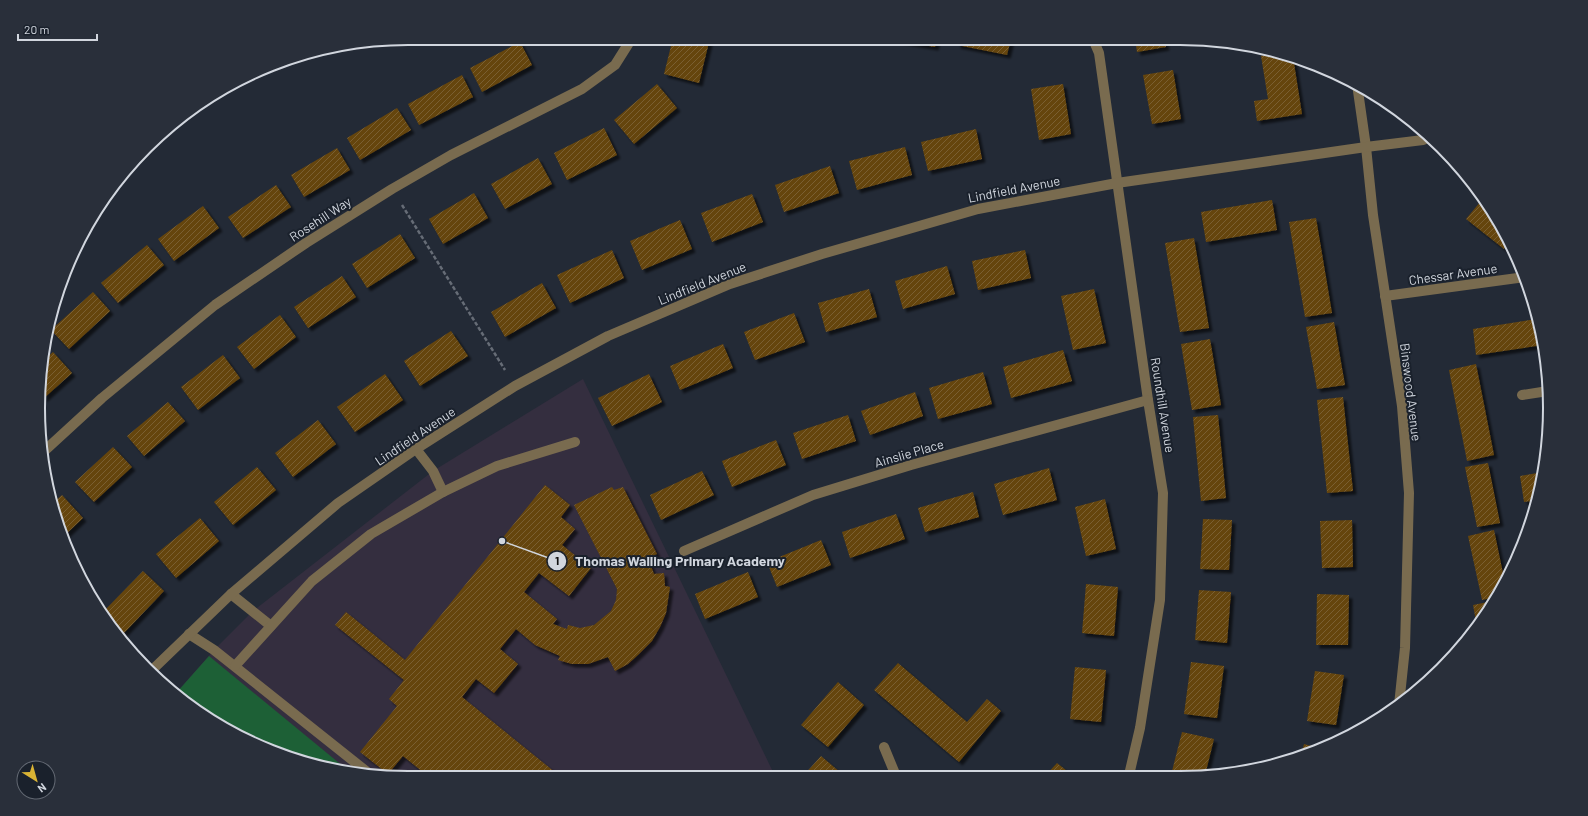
<svg xmlns="http://www.w3.org/2000/svg" width="1588" height="816" font-family="Barlow,sans-serif">
  <style>
    .education { fill: #342e3f }
    .pitch { fill: #1d6036 }
    .building { fill: url(#building-hatch); filter: url(#shadow) }
    .lines { fill: none; stroke-linecap: round; stroke-linejoin: round }
    .path { stroke: #666c76; stroke-width: 2.5; stroke-dasharray: 4 2; stroke-linecap: butt }
    .minor { stroke: #796b4f; stroke-width: 10 }
    .labels { text-anchor: middle; dominant-baseline: central; stroke-width: 4; stroke-linejoin: round; paint-order: stroke }
    .street-label { font-size: 13px; fill: #d1d6de; stroke: #1a212c }
    .rim { fill: none; stroke: #d1d6de; stroke-width: 2 }
    .leader { fill: none; stroke: #d1d6de; stroke-width: 1.5 }
    .callout-dot { fill: #d1d6de; stroke: #1a212c; stroke-width: 1.5 }
    .mark-label { font-size: 12px; text-anchor: middle; font-weight: bold; fill: #111 }
    .callout-label { font-size: 14px; text-anchor: middle; font-weight: bold; fill: #d1d6de; stroke: #1a212c; stroke-width: 4; stroke-linejoin: round; paint-order: stroke }
  </style>
  <defs>
    <pattern id="building-hatch" width="6" height="6" patternUnits="userSpaceOnUse"><rect width="6" height="6" fill="#65450e"/><path d="M-1 1l2-2M0 6l6-6M5 7l2-2" fill="none" stroke="#7a5f31"/></pattern>
    <filter id="shadow"><feDropShadow dx="3.5" dy="3.5" stdDeviation="1" flood-color="#0009"/></filter>
  </defs>
  <rect width="100%" height="100%" fill="#232a36"/>
  <path class="education" d="M583,379L775,776L384,777L312,765L245,740L177,692L214,650L253,611L433,471Z"/>
  <path class="pitch" d="M209,656L350,772L312,765L245,740L177,692Z"/>
  <g class="building">
    <path d="M673,38H710L699,83L664,74Z"/>
    <path d="M882,38L922,39H937L935,47Z"/>
    <path d="M958,39H1011L1007,55L957,45Z"/>
    <path d="M1135,39H1164L1166,47L1137,52Z"/>
    <path d="M520,42L532,65L482,92L470,68Z"/>
    <path d="M1280,52L1293,57L1302,114L1257,121L1254,101L1268,99L1261,56Z"/>
    <path d="M1173,70L1181,119L1152,124L1143,75Z"/>
    <path d="M462,75L473,97L419,125L408,104Z"/>
    <path d="M657,84L677,108L634,144L614,120Z"/>
    <path d="M1063,84L1071,134L1039,140L1031,89Z"/>
    <path d="M397,108L411,130L360,160L347,138Z"/>
    <path d="M604,128L617,155L567,180L554,153Z"/>
    <path d="M976,129L982,159L928,171L921,142Z"/>
    <path d="M905,147L912,175L857,190L849,161Z"/>
    <path d="M337,148L350,170L304,197L291,175Z"/>
    <path d="M538,158L552,184L505,209L491,184Z"/>
    <path d="M830,166L839,193L784,212L775,185Z"/>
    <path d="M276,185L291,207L243,238L228,217Z"/>
    <path d="M474,193L488,218L443,244L429,219Z"/>
    <path d="M752,194L763,222L712,242L701,213Z"/>
    <path d="M1272,200L1277,230L1206,242L1201,212Z"/>
    <path d="M1481,201L1489,207L1500,223L1509,242L1504,249L1466,219Z"/>
    <path d="M203,206L219,228L174,261L158,239Z"/>
    <path d="M1316,218L1332,313L1305,317L1289,222Z"/>
    <path d="M680,220L692,249L642,270L630,241Z"/>
    <path d="M400,234L415,258L367,288L352,264Z"/>
    <path d="M1194,238L1209,328L1180,332L1165,243Z"/>
    <path d="M147,245L164,265L118,303L101,283Z"/>
    <path d="M612,250L624,278L570,303L557,275Z"/>
    <path d="M1025,250L1031,278L978,290L972,261Z"/>
    <path d="M947,266L955,294L903,309L895,281Z"/>
    <path d="M342,276L356,297L308,328L294,307Z"/>
    <path d="M542,283L556,308L505,337L491,312Z"/>
    <path d="M869,289L877,317L826,332L818,303Z"/>
    <path d="M1094,289L1106,343L1073,350L1061,296Z"/>
    <path d="M93,292L110,311L69,349L51,330Z"/>
    <path d="M794,313L805,342L755,360L744,332Z"/>
    <path d="M280,315L296,337L254,369L237,347Z"/>
    <path d="M1536,319H1537L1543,345L1476,355L1473,329Z"/>
    <path d="M1334,322L1345,385L1317,389L1306,327Z"/>
    <path d="M451,331L468,356L420,386L404,361Z"/>
    <path d="M1210,339L1221,405L1192,410L1181,344Z"/>
    <path d="M723,344L733,368L680,390L670,366Z"/>
    <path d="M1063,350L1072,381L1011,398L1003,367Z"/>
    <path d="M53,352L72,373L43,399L44,360Z"/>
    <path d="M223,355L240,378L198,410L181,387Z"/>
    <path d="M1476,364L1494,455L1467,461L1449,370Z"/>
    <path d="M983,372L992,404L938,419L929,388Z"/>
    <path d="M385,374L403,400L355,432L337,407Z"/>
    <path d="M649,374L662,402L612,426L598,398Z"/>
    <path d="M915,392L923,416L870,435L861,411Z"/>
    <path d="M1343,397L1353,491L1327,493L1317,400Z"/>
    <path d="M168,402L185,421L144,456L127,436Z"/>
    <path d="M848,415L856,441L802,459L793,433Z"/>
    <path d="M1218,415L1226,498L1201,501L1193,417Z"/>
    <path d="M318,420L336,444L293,477L275,453Z"/>
    <path d="M776,440L786,465L732,487L722,461Z"/>
    <path d="M113,447L132,467L94,502L75,482Z"/>
    <path d="M1488,463L1500,523L1477,527L1465,467Z"/>
    <path d="M257,467L276,490L233,525L214,502Z"/>
    <path d="M1049,468L1057,500L1003,515L994,484Z"/>
    <path d="M702,471L714,495L661,520L650,495Z"/>
    <path d="M1543,472L1538,500L1524,502L1520,476Z"/>
    <path d="M545,485L570,505L561,517L575,529L562,545L591,568L569,596L539,573L524,592L557,619L553,624L567,629L568,625L580,628L594,625L611,611L616,600L617,589L574,505L612,487L614,490L623,487L657,554L648,558L654,574L664,573L665,586L670,587L666,613L660,627L652,641L639,654L628,664L615,671L608,657L588,664H572L558,660L560,656L535,645L516,629L500,649L518,664L494,693L476,679L462,697L561,777H429L403,756L388,774L360,752L397,706L389,699L404,680L335,625L346,612L405,660Z"/>
    <path d="M973,492L979,517L925,532L918,508Z"/>
    <path d="M62,495L83,518L65,535L55,501Z"/>
    <path d="M1105,499L1116,549L1086,556L1075,507Z"/>
    <path d="M896,514L905,539L850,558L842,532Z"/>
    <path d="M200,518L219,541L176,578L156,554Z"/>
    <path d="M1203,519L1232,520L1229,570L1200,569Z"/>
    <path d="M1352,520L1353,567L1322,568L1320,521Z"/>
    <path d="M1494,530L1505,583L1496,597L1482,600L1468,536Z"/>
    <path d="M821,540L831,565L777,587L767,562Z"/>
    <path d="M143,571L164,591L124,633L111,620L104,611Z"/>
    <path d="M748,572L758,597L705,619L695,594Z"/>
    <path d="M1086,584L1118,587L1114,636L1082,633Z"/>
    <path d="M1199,590L1231,592L1227,643L1195,640Z"/>
    <path d="M1317,594L1349,595L1348,645H1316Z"/>
    <path d="M1493,601L1487,612L1477,627L1473,605Z"/>
    <path d="M1191,662L1224,666L1217,718L1184,714Z"/>
    <path d="M898,663L967,722L987,699L1001,711L959,762L874,690Z"/>
    <path d="M1075,667L1106,670L1101,722L1070,719Z"/>
    <path d="M1315,671L1344,675L1336,725L1307,721Z"/>
    <path d="M838,682L864,705L828,747L801,725Z"/>
    <path d="M1182,732L1214,739L1205,775H1171Z"/>
    <path d="M1304,744L1323,749L1301,755Z"/>
    <path d="M821,756L841,773L844,776H803Z"/>
    <path d="M1057,763L1072,775H1046Z"/>
  </g>
  <g class="lines">
    <path class="path" d="M402,205L505,370"/>
    <g class="minor">
      <path d="M1093,39L1099,53L1148,400L1163,493L1160,600L1140,728L1129,775"/>
      <path d="M1357,84L1366,147L1373,215L1402,406L1409,493L1405,648L1399,705"/>
      <path d="M1385,296L1525,277"/>
      <path d="M1522,395L1548,391"/>
      <path d="M416,449L433,471L443,492"/>
      <path d="M41,454L102,398L215,305L306,243L392,189L451,155L582,89L615,65L632,38"/>
      <path d="M684,551L813,495L911,465L1148,400"/>
      <path d="M231,594L271,626"/>
      <path d="M189,634L214,650L371,775"/>
      <path d="M235,666L312,581L371,534L443,492L497,466L575,442"/>
      <path d="M150,672L231,594L338,503L416,449L515,386L608,336L730,284L822,254L978,209L1117,183L1366,147L1423,140L1429,137"/>
      <path d="M884,747L896,776"/>
    </g>
  </g>
  <g class="labels">
    <g class="street-label">
      <text transform="translate(1014 189) rotate(-11)">Lindfield Avenue</text>
      <text transform="translate(320 219) rotate(-33)">Rosehill Way</text>
      <text transform="translate(1453 274) rotate(-8)">Chessar Avenue</text>
      <text transform="translate(702 283) rotate(-22)">Lindfield Avenue</text>
      <text transform="translate(1411 392) rotate(83)">Binswood Avenue</text>
      <text transform="translate(1163 405) rotate(81)">Roundhill Avenue</text>
      <text transform="translate(415 436) rotate(-34)">Lindfield Avenue</text>
      <text transform="translate(909 453) rotate(-16)">Ainslie Place</text>
    </g>
  </g>
  <path d="M0 0H1588V816H0ZM408 45H1180A363 363 0 0 1 1543 408V408A363 363 0 0 1 1180 771H408A363 363 0 0 1 45 408V408A363 363 0 0 1 408 45Z" fill="#292f3a" fill-rule="evenodd"/>
  <path class="rim" d="M408 45H1180A363 363 0 0 1 1543 408V408A363 363 0 0 1 1180 771H408A363 363 0 0 1 45 408V408A363 363 0 0 1 408 45Z"/>
  <path class="leader" d="M502 541L557 561"/>
  <g class="callout-dot">
    <circle cx="502" cy="541" r="4"/>
    <circle cx="557" cy="561" r="10"/>
  </g>
  <g class="mark-label">
    <text x="557" y="565">1</text>
  </g>
  <g class="callout-label">
    <text x="680" y="566">Thomas Walling Primary Academy</text>
  </g>
  <g transform="translate(36 780) rotate(143)"><circle r="19" fill="#1a212c" stroke="#636973"/>
  <path d="M0-3L7 15L0 10L-7 15Z" fill="#d9b334"/>
  <text y="-6" font-size="11" font-weight="bold" text-anchor="middle" fill="#d1d6de">N</text>
  </g>
  <path d="M18 34v6h79v-6" fill="none" stroke="#d1d6de" stroke-width="2"/>
  <text x="24" y="34" font-size="12" fill="#d1d6de" stroke="#1a212c" stroke-width="3" paint-order="stroke">20 m</text>
</svg>
